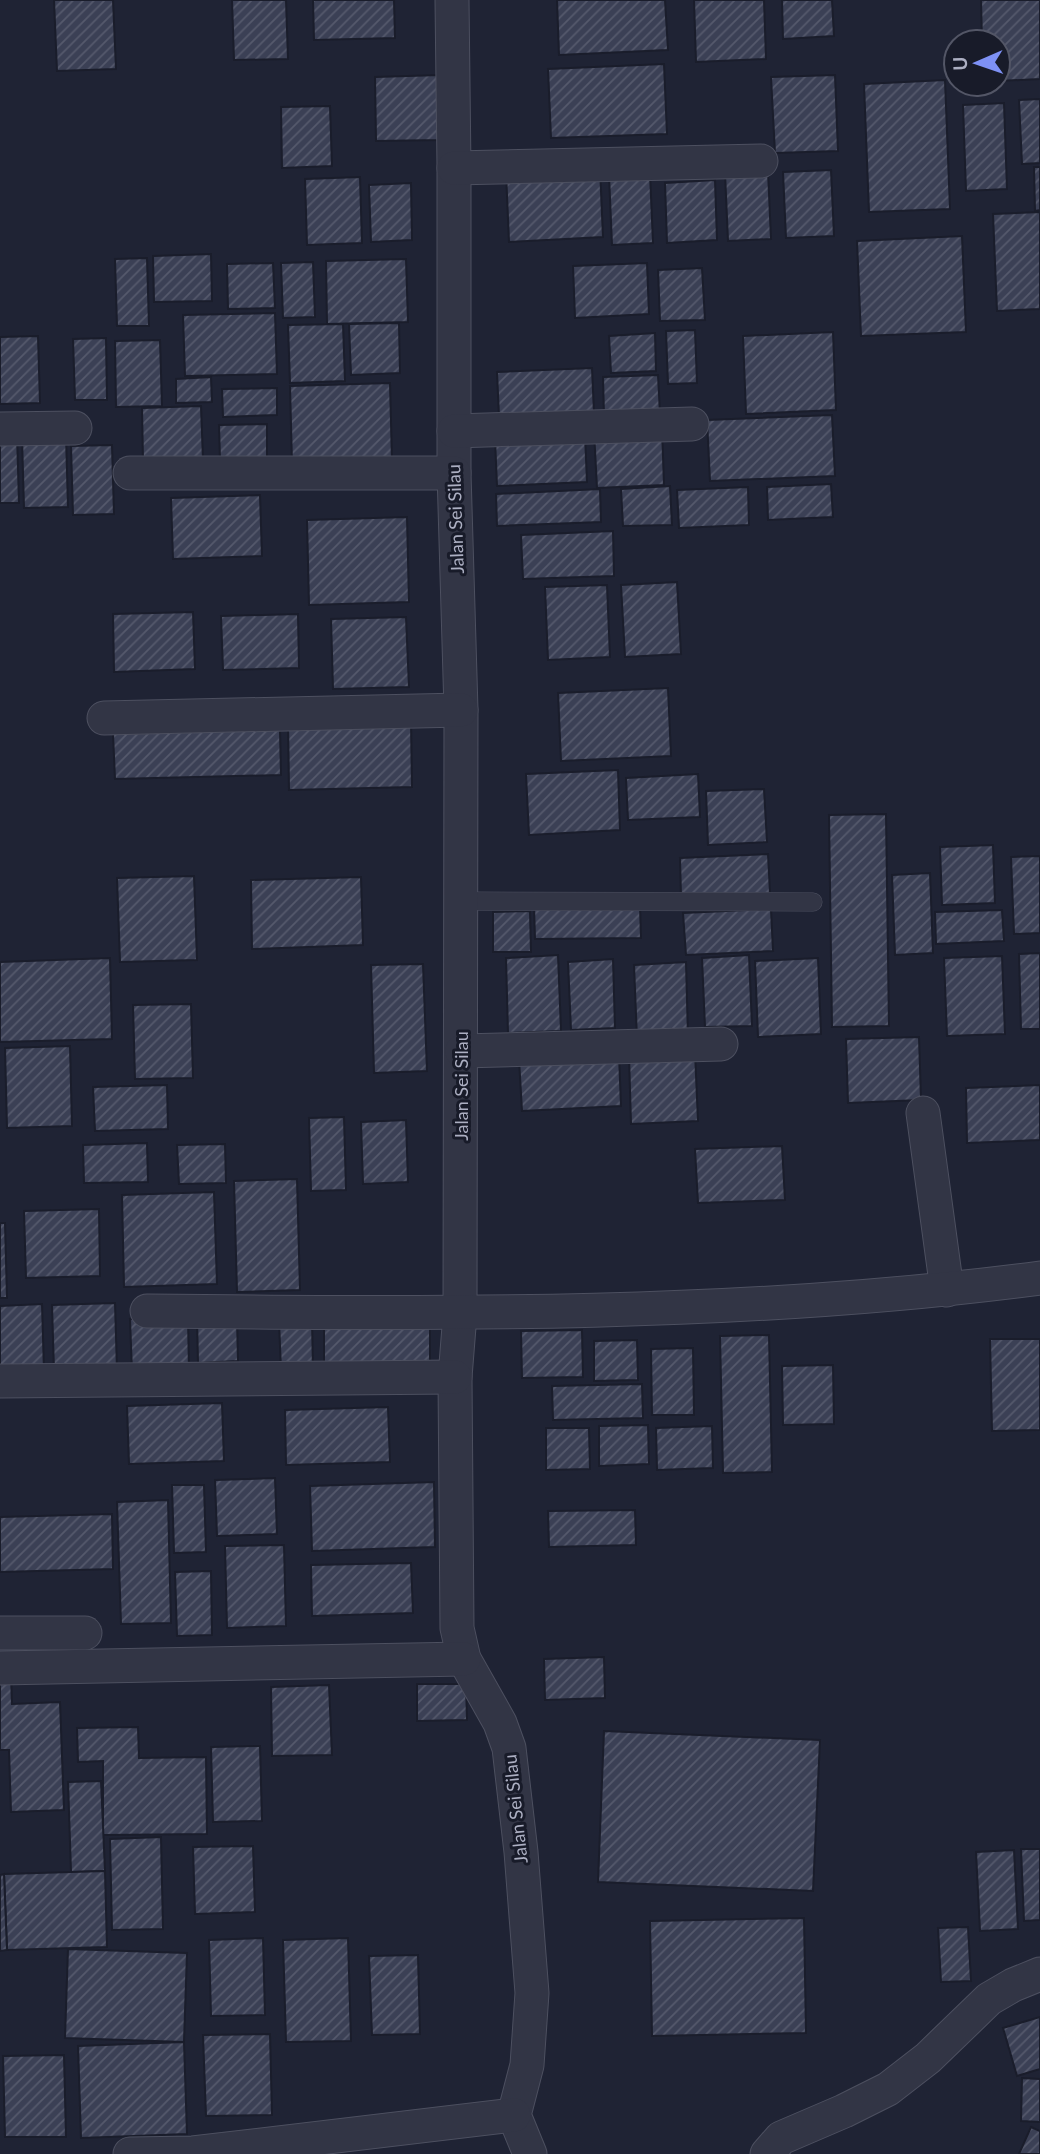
<svg xmlns="http://www.w3.org/2000/svg" width="1040" height="2154" font-family="Lato,sans-serif">
  <style>
    .building { fill: url(#building-hatch); stroke: #1a1d2b; stroke-width: 2 }
    .lines { fill: none; stroke-linecap: round; stroke-linejoin: round }
    .service-casing { stroke: #4d5060; stroke-width: 19 }
    .minor-casing { stroke: #4d5060; stroke-width: 35 }
    .service { stroke: #323545; stroke-width: 18 }
    .minor { stroke: #323545; stroke-width: 33 }
    .labels { text-anchor: middle; dominant-baseline: central; stroke-width: 6; stroke-linejoin: round; paint-order: stroke }
    .street-label { font-size: 18px; fill: #acafc2; stroke: #181b29 }
  </style>
  <defs>
    <pattern id="building-hatch" width="6" height="6" patternUnits="userSpaceOnUse" patternTransform="scale(1.75)"><rect width="6" height="6" fill="#3b4055"/><path d="M-1 1l2-2M0 6l6-6M5 7l2-2" fill="none" stroke="#55596c"/></pattern>
  </defs>
  <rect width="100%" height="100%" fill="#1f2334"/>
  <g class="building">
    <path d="M54,0H113L116,69L57,71Z"/>
    <path d="M232,0H286L288,59L234,60Z"/>
    <path d="M313,0H394L395,38L314,40Z"/>
    <path d="M557,0H665L668,50L559,55Z"/>
    <path d="M694,0H764L766,59L696,62Z"/>
    <path d="M782,0H832L834,36L783,39Z"/>
    <path d="M981,0H1040V79L998,81V42H982Z"/>
    <path d="M664,64L667,134L551,138L548,69Z"/>
    <path d="M440,75L441,140L376,141L375,77Z"/>
    <path d="M835,75L838,151L775,153L771,77Z"/>
    <path d="M945,80L950,209L869,212L864,84Z"/>
    <path d="M1040,99V163L1022,164L1019,100Z"/>
    <path d="M1004,103L1007,189L966,191L963,105Z"/>
    <path d="M330,106L332,166L282,168L281,107Z"/>
    <path d="M1034,167H1040V210L1035,211Z"/>
    <path d="M600,168L603,237L509,242L506,172Z"/>
    <path d="M831,170L834,236L786,238L783,172Z"/>
    <path d="M768,171L771,239L728,241L725,173Z"/>
    <path d="M650,173L653,243L612,245L609,175Z"/>
    <path d="M360,177L362,243L307,245L305,179Z"/>
    <path d="M715,180L717,240L667,243L665,183Z"/>
    <path d="M411,183L412,240L371,242L369,185Z"/>
    <path d="M1040,212V309L997,311L993,214Z"/>
    <path d="M962,236L966,332L861,336L857,241Z"/>
    <path d="M211,254L212,301L154,302L153,256Z"/>
    <path d="M147,258L149,326H117L115,259Z"/>
    <path d="M406,259L408,322L327,324L326,261Z"/>
    <path d="M313,262L315,317L283,318L281,263Z"/>
    <path d="M273,263L275,308L228,309L227,264Z"/>
    <path d="M647,263L649,314L575,318L573,266Z"/>
    <path d="M702,268L705,320L660,321L658,270Z"/>
    <path d="M275,313L277,374L185,376L183,315Z"/>
    <path d="M399,323L400,373L351,375L349,324Z"/>
    <path d="M343,324L345,381L290,383L288,325Z"/>
    <path d="M695,330L697,383L668,384L666,331Z"/>
    <path d="M833,332L836,410L746,414L743,336Z"/>
    <path d="M655,333L656,371L611,373L609,336Z"/>
    <path d="M38,336L40,403L0,404V337Z"/>
    <path d="M106,338L107,400H75L73,339Z"/>
    <path d="M160,340L162,406L116,407L115,341Z"/>
    <path d="M592,368L594,413L499,417L497,372Z"/>
    <path d="M658,375L660,414L604,416L603,377Z"/>
    <path d="M211,377L212,402L176,403V379Z"/>
    <path d="M390,383L392,461L292,464L290,386Z"/>
    <path d="M277,388V415L223,417L222,389Z"/>
    <path d="M201,406L203,460L143,461L142,408Z"/>
    <path d="M832,415L835,476L710,481L707,420Z"/>
    <path d="M267,424V459L220,460L219,425Z"/>
    <path d="M662,428L664,485L597,488L594,431Z"/>
    <path d="M17,434L19,503H0V435Z"/>
    <path d="M585,435L587,482L497,486L495,439Z"/>
    <path d="M66,436L68,507L24,508L22,438Z"/>
    <path d="M112,445L114,514L73,515L71,446Z"/>
    <path d="M831,484L833,517L768,520L767,487Z"/>
    <path d="M670,486L672,525L623,526L621,489Z"/>
    <path d="M748,487L749,525L679,528L677,490Z"/>
    <path d="M600,489L601,522L497,526L496,494Z"/>
    <path d="M260,495L262,556L173,559L171,498Z"/>
    <path d="M407,517L409,602L309,605L307,520Z"/>
    <path d="M613,531L614,576L523,579L521,535Z"/>
    <path d="M677,582L681,654L625,657L621,585Z"/>
    <path d="M607,585L610,657L548,660L545,587Z"/>
    <path d="M193,612L195,669L114,672L113,614Z"/>
    <path d="M298,614L299,668L223,670L221,616Z"/>
    <path d="M406,617L409,687L333,689L331,619Z"/>
    <path d="M668,688L671,756L561,761L558,693Z"/>
    <path d="M411,720L412,787L289,790L288,723Z"/>
    <path d="M280,730L281,775L115,779L113,734Z"/>
    <path d="M618,770L620,830L529,835L526,774Z"/>
    <path d="M698,774L700,817L628,820L626,778Z"/>
    <path d="M764,789L767,842L708,845L706,791Z"/>
    <path d="M886,814L889,1026L832,1027L829,815Z"/>
    <path d="M993,845L995,903L942,905L940,847Z"/>
    <path d="M768,854L770,893L681,897L680,858Z"/>
    <path d="M1040,856V933L1014,934L1011,857Z"/>
    <path d="M930,873L933,953L895,955L892,875Z"/>
    <path d="M194,876L197,960L120,962L117,878Z"/>
    <path d="M361,877L363,945L252,949L251,880Z"/>
    <path d="M640,906L641,938L535,939L534,907Z"/>
    <path d="M771,909L773,951L686,955L683,913Z"/>
    <path d="M1002,910L1004,941L936,944L935,912Z"/>
    <path d="M530,911L531,952H493V912Z"/>
    <path d="M1040,953V1029H1021L1019,954Z"/>
    <path d="M558,955L561,1031L508,1033L506,958Z"/>
    <path d="M749,955L752,1026L705,1027L702,958Z"/>
    <path d="M1002,956L1005,1034L947,1036L944,958Z"/>
    <path d="M110,958L112,1039L0,1042V962Z"/>
    <path d="M818,958L821,1034L758,1037L755,961Z"/>
    <path d="M613,959L615,1028L571,1030L568,962Z"/>
    <path d="M686,962L688,1037L637,1039L634,965Z"/>
    <path d="M423,964L427,1071L374,1073L371,965Z"/>
    <path d="M191,1004L193,1078L135,1079L133,1005Z"/>
    <path d="M919,1037L921,1100L848,1103L846,1039Z"/>
    <path d="M70,1046L72,1126L7,1128L5,1048Z"/>
    <path d="M695,1052L698,1121L631,1124L629,1055Z"/>
    <path d="M619,1055L621,1106L522,1111L519,1059Z"/>
    <path d="M167,1085L168,1129L95,1131L93,1087Z"/>
    <path d="M1040,1085V1140L967,1143L966,1088Z"/>
    <path d="M344,1117L346,1190L311,1191L309,1118Z"/>
    <path d="M406,1120L408,1182L363,1184L361,1122Z"/>
    <path d="M147,1143L148,1182L84,1183L83,1145Z"/>
    <path d="M225,1144L226,1183L179,1184L177,1145Z"/>
    <path d="M782,1146L785,1200L698,1203L695,1149Z"/>
    <path d="M297,1179L300,1290L237,1292L234,1181Z"/>
    <path d="M214,1192L217,1284L124,1287L122,1195Z"/>
    <path d="M99,1209L100,1276L26,1278L24,1211Z"/>
    <path d="M0,1223H5L7,1298H0Z"/>
    <path d="M115,1303L117,1370L54,1371L52,1305Z"/>
    <path d="M42,1304L44,1371L0,1372V1306Z"/>
    <path d="M188,1318L189,1370L132,1372L130,1319Z"/>
    <path d="M430,1318V1370L324,1371V1319Z"/>
    <path d="M197,1319H237L238,1361L198,1363Z"/>
    <path d="M312,1320L313,1369L281,1370L279,1321Z"/>
    <path d="M582,1330L583,1377L522,1378L521,1331Z"/>
    <path d="M769,1335L772,1472L723,1473L720,1336Z"/>
    <path d="M990,1339H1040V1430L992,1431Z"/>
    <path d="M637,1340L638,1380L594,1381V1341Z"/>
    <path d="M693,1348L694,1415H652L651,1349Z"/>
    <path d="M833,1365L834,1424L783,1425L782,1366Z"/>
    <path d="M642,1384L643,1418L553,1420L552,1386Z"/>
    <path d="M222,1403L224,1461L129,1464L127,1406Z"/>
    <path d="M388,1407L390,1462L286,1465L285,1410Z"/>
    <path d="M648,1425L649,1464L599,1466V1426Z"/>
    <path d="M712,1426L713,1468L657,1470L656,1428Z"/>
    <path d="M546,1428H589L590,1469L546,1470Z"/>
    <path d="M275,1478L277,1534L217,1536L215,1480Z"/>
    <path d="M434,1482L435,1547L312,1551L310,1486Z"/>
    <path d="M172,1485H204L206,1552L174,1553Z"/>
    <path d="M168,1500L171,1623L121,1624L117,1502Z"/>
    <path d="M635,1510L636,1545L549,1547L548,1511Z"/>
    <path d="M112,1514L113,1569L0,1572V1517Z"/>
    <path d="M284,1545L286,1626L227,1628L225,1546Z"/>
    <path d="M411,1563L413,1613L312,1616L311,1565Z"/>
    <path d="M211,1571L212,1635L177,1636L175,1572Z"/>
    <path d="M604,1657L605,1698L545,1700L544,1659Z"/>
    <path d="M0,1675H11L12,1704L60,1702L64,1810L11,1812L9,1750H0Z"/>
    <path d="M417,1684H466L467,1720L417,1721Z"/>
    <path d="M329,1685L332,1755L272,1756L271,1687Z"/>
    <path d="M138,1727L139,1758L206,1757L207,1834L103,1835V1761L78,1762L77,1728Z"/>
    <path d="M604,1731L820,1740L813,1891L598,1882Z"/>
    <path d="M260,1746L262,1821L213,1822L211,1747Z"/>
    <path d="M101,1781L105,1871L71,1872L68,1782Z"/>
    <path d="M161,1837L163,1929L112,1930L110,1839Z"/>
    <path d="M253,1846L255,1912L195,1914L193,1847Z"/>
    <path d="M1021,1849H1040V1920L1024,1921Z"/>
    <path d="M1014,1850L1018,1929L980,1931L976,1852Z"/>
    <path d="M105,1871L107,1947L7,1950L4,1874Z"/>
    <path d="M4,1874L7,1950L0,1951V1875Z"/>
    <path d="M804,1918L806,2033L652,2036L650,1921Z"/>
    <path d="M968,1927L971,1981L941,1982L938,1928Z"/>
    <path d="M263,1938L265,2015L211,2016L209,1940Z"/>
    <path d="M348,1938L351,2041L286,2042L283,1940Z"/>
    <path d="M68,1949L187,1953L184,2042L65,2038Z"/>
    <path d="M418,1955L420,2034L372,2035L369,1956Z"/>
    <path d="M1040,2017V2069L1017,2076L1003,2028Z"/>
    <path d="M270,2034L272,2115L206,2116L203,2035Z"/>
    <path d="M184,2042L187,2134L81,2138L78,2046Z"/>
    <path d="M64,2055L66,2137H5L3,2056Z"/>
    <path d="M1022,2078L1040,2079V2122L1021,2121Z"/>
    <path d="M1031,2127L1040,2131V2154H1019Z"/>
  </g>
  <g class="lines">
    <defs>
      <path id="service" d="M459,901L813,902"/>
      <g id="minor">
        <path d="M452,0L454,168V473L461,710L460,1314L455,1377L457,1628L464,1659L500,1723L509,1748L521,1852L532,1993L527,2065L514,2115L530,2154"/>
        <path d="M454,168L761,161"/>
        <path d="M0,429L75,428"/>
        <path d="M454,431L692,424"/>
        <path d="M130,473H454"/>
        <path d="M104,718L461,710"/>
        <path d="M462,1051L721,1044"/>
        <path d="M923,1113L947,1290"/>
        <path d="M147,1311C445,1314 744,1317 1040,1278"/>
        <path d="M0,1381L455,1377"/>
        <path d="M0,1633H85"/>
        <path d="M0,1668L464,1659"/>
        <path d="M130,2154L193,2153L514,2115"/>
        <path d="M767,2154L781,2138L844,2111L888,2089L928,2058L989,1999L1013,1985L1040,1974"/>
      </g>
    </defs>
    <use href="#service" class="service-casing"/>
    <use href="#minor" class="minor-casing"/>
    <use href="#service" class="service"/>
    <use href="#minor" class="minor"/>
  </g>
  <g class="labels">
    <g class="street-label">
      <text transform="translate(455 519) rotate(-92)">Jalan Sei Silau</text>
      <text transform="translate(461 1086) rotate(-90)">Jalan Sei Silau</text>
      <text transform="translate(515 1809) rotate(-96)">Jalan Sei Silau</text>
    </g>
  </g>
  <g transform="translate(977 63) rotate(268)"><circle r="33" fill="#181b29" stroke="#535666" stroke-width="2"/>
  <path d="M0-5L12 26L0 18L-12 26Z" fill="#7e91f5"/>
  <text y="-10" font-size="19" font-weight="bold" text-anchor="middle" fill="#acafc2">U</text>
  </g>
</svg>
